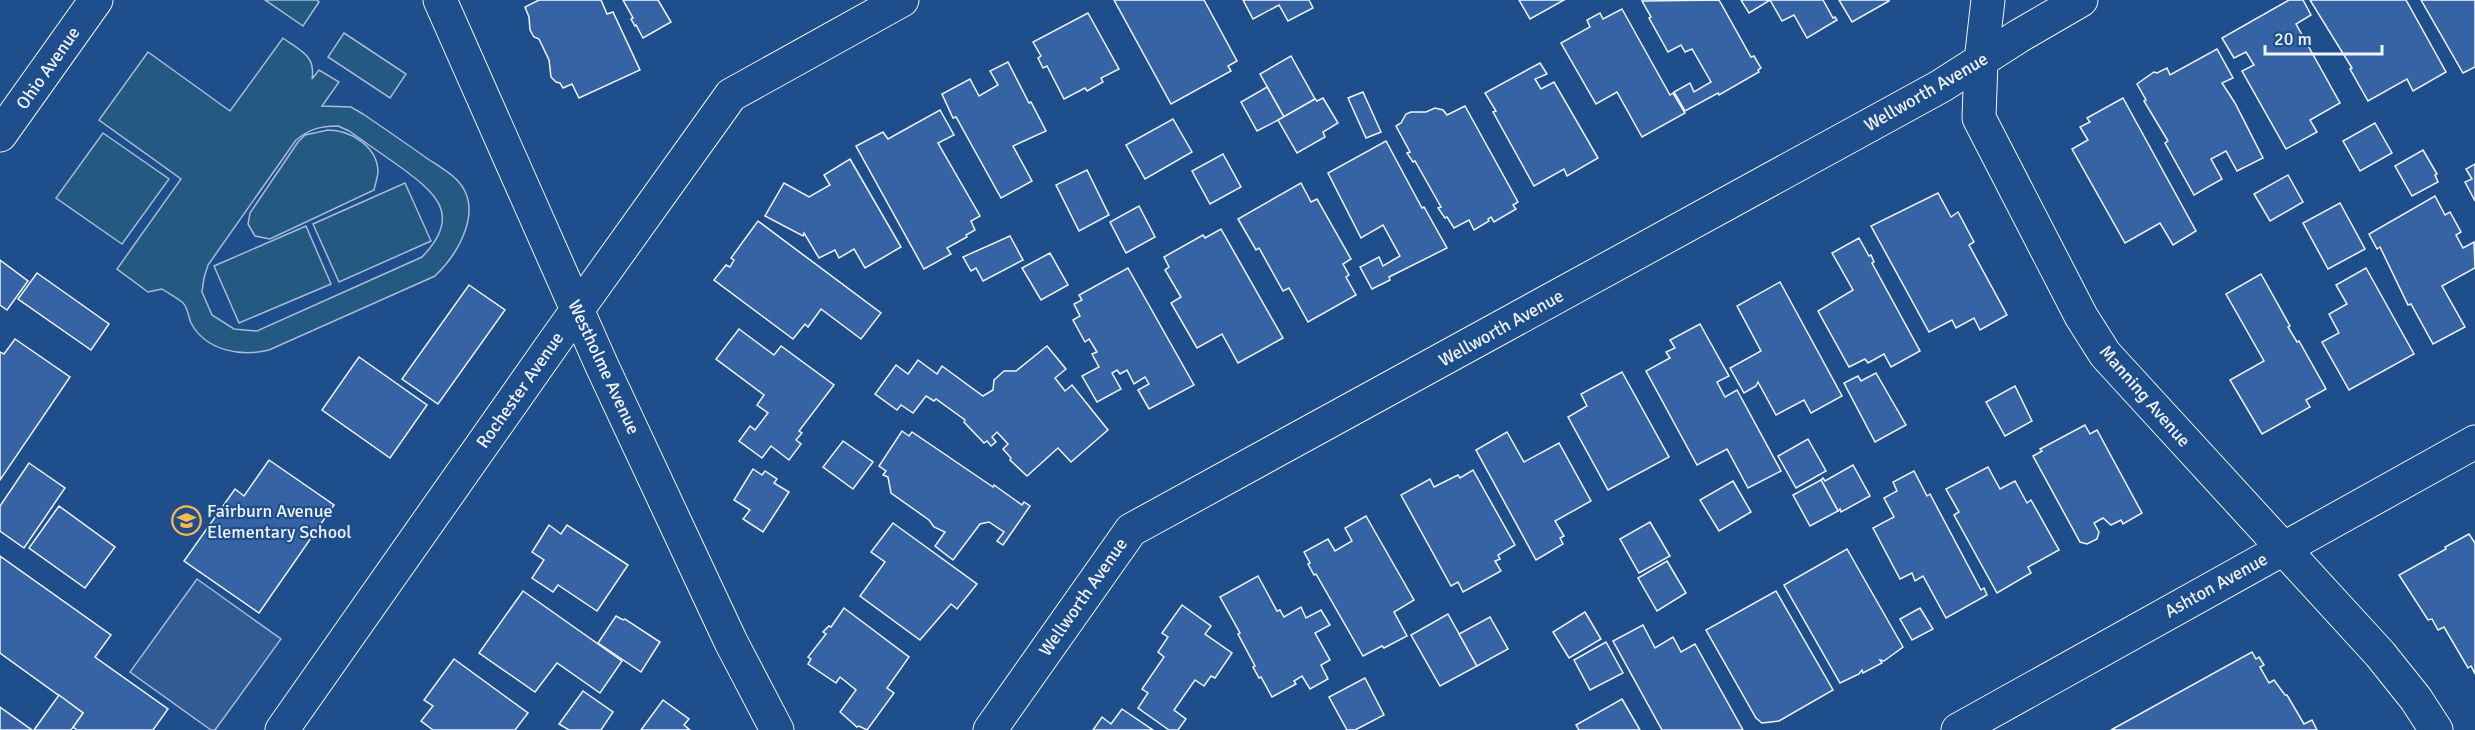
<svg xmlns="http://www.w3.org/2000/svg" width="2475" height="730" font-family="Signika,sans-serif">
  <style>
    .green { fill: #245a82; stroke: #a8bbd7; stroke-width: 1.5; fill-rule: evenodd }
    .parking { fill: #305b95; stroke: #a8bbd7; stroke-width: 1.5 }
    .building { fill: #3563a3; stroke: #f2f6ff; stroke-width: 1.5 }
    .lines { fill: none; stroke-linecap: round; stroke-linejoin: round }
    .minor-casing { stroke: #f2f6ff; stroke-width: 35 }
    .minor { stroke: #1f4e8c; stroke-width: 33 }
    .labels { text-anchor: middle; dominant-baseline: central; stroke-width: 4.5; stroke-linejoin: round; paint-order: stroke }
    .street-label { font-size: 18px; fill: #f2f6ff; stroke: #1f4e8c }
    .poi-label { font-size: 18px; fill: #f2f6ff; stroke: #1f4e8c; text-anchor: start }
  </style>
  <rect width="100%" height="100%" fill="#1f4e8c"/>
  <g class="green">
    <path d="M265,0H317L319,2L303,26Z"/>
    <path d="M344,33L406,74L390,98L328,57Z"/>
    <path d="M283,38C300,51 316,55 312,79L319,70L339,82L322,106L351,107L363,114C385,129 407,144 428,159C437,165 447,171 455,178C486,207 459,253 435,276L269,350C241,357 206,351 191,323C188,316 188,307 182,302C176,297 168,293 162,289L148,292L117,269L181,179L99,120L148,52L230,111ZM338,126L349,131C366,143 382,154 399,166C436,193 463,215 422,257L257,331L234,329L212,315L202,292L204,278L208,265L296,140C310,129 320,126 338,126Z"/>
    <path d="M328,130C350,130 377,146 378,171C378,177 375,184 374,190L270,239L255,236L248,224L250,213L298,142L305,135Z"/>
    <path d="M103,133L169,179L122,244L56,198Z"/>
    <path d="M405,183L431,241L339,282L313,224Z"/>
    <path d="M306,226L331,284L239,323L214,266Z"/>
  </g>
  <path class="parking" d="M197,579L281,639L215,730H211L130,672Z"/>
  <g class="building">
    <path d="M539,0H601L607,14L613,12L640,70L579,98L572,84L563,88L560,83L556,82L551,77L549,60L539,39L534,37L530,30L529,17L525,7Z"/>
    <path d="M623,0H658L671,22L643,38L636,25L635,26L631,19L633,18Z"/>
    <path d="M1114,0H1204L1237,61L1228,66L1231,71L1171,104Z"/>
    <path d="M1243,0H1309L1313,8L1288,21L1279,5L1253,19Z"/>
    <path d="M1519,0H1564L1530,19Z"/>
    <path d="M1719,0L1751,57L1754,56L1761,68L1758,70L1759,72L1719,95L1718,93L1685,111L1674,92L1690,83L1694,92L1711,82L1692,49L1685,52L1681,45L1668,52L1649,18L1651,17L1642,1Z"/>
    <path d="M1741,0H1823L1833,18L1835,17L1837,20L1807,38L1794,15L1782,21L1770,0L1749,13Z"/>
    <path d="M1839,0H1889V1L1852,22Z"/>
    <path d="M2289,0H2303L2311,15L2296,24L2340,103L2310,120L2317,132L2286,149L2242,71L2254,65L2246,52L2234,58L2222,38Z"/>
    <path d="M2310,0H2406L2446,72L2413,91L2407,79L2368,101L2350,69L2352,68Z"/>
    <path d="M2421,0H2475V67L2463,73Z"/>
    <path d="M1622,9L1670,95L1673,93L1685,113L1642,137L1617,92L1596,104L1561,43L1590,27L1587,20L1600,13L1603,19Z"/>
    <path d="M1088,13L1119,69L1101,78L1103,82L1087,91L1085,88L1064,99L1047,66L1043,68L1038,58L1041,56L1033,42Z"/>
    <path d="M2217,49L2233,78L2222,83L2235,103L2263,158L2237,171L2226,151L2211,159L2222,179L2194,195L2165,143L2168,141L2144,101L2146,100L2137,84L2154,72L2157,73L2167,68L2170,75Z"/>
    <path d="M1291,56L1315,99L1284,117L1260,74Z"/>
    <path d="M1008,62L1029,103L1031,102L1046,131L1013,146L1032,181L1001,198L956,117L953,118L942,94L970,79L979,96L998,85L990,71Z"/>
    <path d="M1540,63L1547,74L1535,79L1541,89L1554,82L1598,158L1567,176L1564,169L1534,186L1493,112L1496,111L1485,93Z"/>
    <path d="M1267,87L1284,117L1257,131L1241,102Z"/>
    <path d="M1363,92L1381,132L1366,138L1348,98Z"/>
    <path d="M1323,98L1338,123L1323,132L1325,137L1297,153L1278,120L1315,99L1317,101Z"/>
    <path d="M2123,98L2196,231L2173,245L2160,223L2125,243L2072,149L2088,140L2080,127L2090,122L2087,118Z"/>
    <path d="M1465,106L1518,202L1513,205L1516,209L1494,222L1491,217L1488,219L1489,221L1474,230L1469,220L1454,228L1447,217L1445,218L1438,208L1441,207L1415,161L1413,162L1407,153L1410,152L1396,126L1401,123L1406,114L1411,112H1426L1435,108L1443,110L1447,115Z"/>
    <path d="M940,110L954,135L938,143L980,216L971,221L975,230L966,235L967,237L947,248L951,254L924,269L856,146L883,132L888,139Z"/>
    <path d="M1173,119L1192,152L1145,179L1126,145Z"/>
    <path d="M2375,123L2392,153L2360,171L2343,141Z"/>
    <path d="M1386,141L1422,208L1424,207L1447,248L1389,277L1390,280L1372,289L1360,267L1379,257L1383,266L1400,256L1383,225L1361,238L1328,173Z"/>
    <path d="M2423,150L2437,174L2435,175L2438,182L2412,196L2395,166Z"/>
    <path d="M1223,154L1241,187L1210,204L1192,171Z"/>
    <path d="M850,159L901,247L865,268L854,249L839,258L835,250L819,258L804,233L803,236L765,216L784,183L809,197L830,185L824,175Z"/>
    <path d="M2475,164V201L2465,182L2472,179L2466,169Z"/>
    <path d="M1087,170L1109,215L1079,231L1056,185Z"/>
    <path d="M2288,175L2303,202L2270,221L2254,194Z"/>
    <path d="M1301,183L1311,202L1317,199L1351,259L1343,264L1349,275L1346,277L1356,295L1308,322L1289,288L1283,291L1259,248L1256,250L1238,219Z"/>
    <path d="M1938,193L1951,217L1958,212L1974,242L1969,245L2007,315L1980,330L1974,318L1956,328L1952,320L1929,332L1871,226Z"/>
    <path d="M2435,196L2445,215L2450,212L2461,232L2456,235L2463,248L2474,242L2475,268L2442,286L2465,327L2433,344L2411,304L2408,305L2380,247L2377,249L2369,234Z"/>
    <path d="M2340,203L2365,249L2328,269L2303,223Z"/>
    <path d="M1139,206L1155,237L1126,253L1110,222Z"/>
    <path d="M758,221L881,313L861,339L821,309L808,327L805,324L793,339L714,280L726,265L730,267L734,260L731,258Z"/>
    <path d="M1221,229L1283,338L1238,363L1222,334L1197,348L1171,303L1181,297L1165,270L1169,267L1164,257L1203,235L1205,238Z"/>
    <path d="M1010,236L1023,260L983,281L976,268L971,271L963,257Z"/>
    <path d="M1859,238L1869,256L1871,255L1874,262L1872,263L1920,351L1891,367L1884,354L1868,363L1865,359L1849,367L1818,311L1853,290L1832,253Z"/>
    <path d="M1050,253L1068,285L1041,300L1022,268Z"/>
    <path d="M0,260L28,281L7,310L0,305Z"/>
    <path d="M1128,268L1194,385L1149,409L1138,390L1149,384L1145,377L1134,384L1127,370L1120,374L1117,370L1112,373L1121,389L1097,402L1082,376L1099,367L1092,354L1097,352L1089,339L1085,342L1073,320L1080,316L1074,304L1082,300L1079,295Z"/>
    <path d="M2366,268L2414,354L2349,390L2322,342L2339,333L2329,314L2347,304L2336,285Z"/>
    <path d="M37,273L109,324L91,350L18,299Z"/>
    <path d="M2261,274L2290,326L2288,327L2297,342L2299,341L2326,389L2306,400L2310,407L2262,434L2230,380L2264,361L2226,294Z"/>
    <path d="M1780,282L1842,396L1811,413L1804,400L1776,415L1758,382L1756,386L1744,393L1730,368L1761,351L1737,306Z"/>
    <path d="M469,285L505,310L438,404L402,379Z"/>
    <path d="M1700,324L1729,376L1717,382L1725,397L1737,390L1781,471L1748,488L1727,449L1697,465L1646,371L1670,358L1666,352L1675,348L1670,340Z"/>
    <path d="M739,329L774,355L781,346L834,385L799,431L802,433L796,440L801,444L789,460L771,446L762,458L739,441L750,426L755,430L768,413L757,405L764,395L716,359Z"/>
    <path d="M15,339L70,377L0,480V352L4,354Z"/>
    <path d="M1047,346L1066,369L1055,378L1065,391L1072,385L1108,430L1071,462L1058,448L1027,476L1010,460L1011,458L1003,449L1008,444L997,432L992,437L996,442L991,446L987,441L984,443L964,422L965,420L936,399L934,401L926,396L913,413L901,405L897,410L875,394L896,365L908,374L918,360L937,374L942,366L983,396L993,390L994,380L1004,371H1016Z"/>
    <path d="M359,357L427,405L390,458L322,410Z"/>
    <path d="M1622,372L1669,457L1608,490L1568,417L1587,406L1581,394Z"/>
    <path d="M1876,373L1906,425L1875,442L1844,383L1858,376L1861,381Z"/>
    <path d="M2015,386L2032,421L2005,436L1986,402Z"/>
    <path d="M2085,425L2090,434L2097,430L2142,513L2123,524L2121,520L2111,525L2103,518L2094,523L2099,532L2097,539L2087,544L2080,542L2033,456L2042,451L2040,449Z"/>
    <path d="M902,431L909,436L912,432L993,487L994,485L1022,505L1024,502L1030,506L1003,545L997,541L1004,532L989,522L980,524L953,560L935,546L945,532L934,527L929,520L891,493L888,477L883,475L886,471L879,466Z"/>
    <path d="M1507,432L1524,462L1559,443L1591,501L1555,521L1564,536L1560,538L1563,544L1536,560L1476,450Z"/>
    <path d="M1808,439L1826,471L1796,488L1778,456Z"/>
    <path d="M843,441L873,462L853,489L823,467Z"/>
    <path d="M269,460L334,505L259,613L184,561L235,489L244,496Z"/>
    <path d="M29,463L65,488L24,548L0,531V506Z"/>
    <path d="M1853,465L1870,496L1841,512L1840,509L1838,511L1821,480L1823,478L1825,481Z"/>
    <path d="M1988,467L2000,489L2015,481L2027,503L2031,500L2059,550L2028,567L2031,573L1997,593L1954,515L1959,512L1946,489Z"/>
    <path d="M753,469L762,475L765,471L777,479L774,483L789,492L763,532L743,519L750,510L734,500Z"/>
    <path d="M1473,470L1515,545L1498,555L1500,559L1495,561L1501,571L1463,592L1458,582L1451,586L1401,495L1430,479L1434,487L1458,475L1460,478Z"/>
    <path d="M1914,471L1927,496L1930,494L1981,590L1984,588L1987,595L1946,618L1923,576L1915,581L1912,573L1900,579L1873,528L1894,517L1884,498L1897,491L1893,482Z"/>
    <path d="M1821,480L1838,511L1810,526L1793,495Z"/>
    <path d="M1733,481L1751,512L1719,531L1700,500Z"/>
    <path d="M59,506L115,547L85,588L29,548Z"/>
    <path d="M1366,516L1414,600L1394,612L1407,636L1384,648L1382,646L1363,656L1316,574L1314,575L1308,564L1310,563L1304,552L1328,539L1335,551L1352,541L1345,528Z"/>
    <path d="M1650,522L1670,556L1639,573L1620,539Z"/>
    <path d="M893,523L977,584L957,609L951,604L920,640L860,596L885,562L871,552Z"/>
    <path d="M549,525L561,534L567,525L628,565L597,611L558,585L553,592L532,578L544,560L532,552Z"/>
    <path d="M2469,534L2475,543V674L2471,666L2468,668L2444,627L2438,630L2432,619L2428,620L2399,575L2446,549L2445,547Z"/>
    <path d="M1847,549L1903,647L1884,661L1880,660L1882,663L1863,673L1862,670L1859,674L1840,683L1784,585Z"/>
    <path d="M0,556L111,635L95,657L168,709L153,730H77L73,727L83,713L0,653Z"/>
    <path d="M1667,561L1686,593L1657,611L1638,578Z"/>
    <path d="M1258,576L1277,611L1280,610L1284,617L1301,607L1306,618L1321,610L1330,625L1315,633L1330,660L1321,665L1328,679L1310,689L1302,676L1294,681L1296,684L1272,697L1261,677L1259,678L1253,667L1255,666L1238,634L1240,633L1220,597Z"/>
    <path d="M523,591L622,661L600,693L557,663L535,692L479,653Z"/>
    <path d="M1776,591L1833,690L1779,721L1762,723L1756,718L1706,630Z"/>
    <path d="M1182,605L1211,626L1205,634L1232,653L1215,678L1211,676L1204,686L1195,680L1174,710L1186,719L1178,730H1169L1138,708L1148,693L1142,689L1164,657L1158,652L1168,637L1162,633Z"/>
    <path d="M844,608L909,657L887,688L894,693L867,730L859,726L857,727L840,712L856,690L840,677L836,683L808,664L811,659L808,657L826,634L823,632L829,626L831,627Z"/>
    <path d="M1920,608L1933,629L1912,640L1900,619Z"/>
    <path d="M1585,612L1601,639L1569,658L1553,632Z"/>
    <path d="M1448,614L1477,666L1440,686L1411,635Z"/>
    <path d="M616,616L623,620L625,619L660,642L641,672L598,643Z"/>
    <path d="M1490,617L1508,649L1477,666L1459,634Z"/>
    <path d="M1643,625L1655,648L1673,637L1681,652L1695,644L1743,730H1662L1613,641Z"/>
    <path d="M1606,642L1623,673L1590,690L1574,660Z"/>
    <path d="M2252,652L2256,659L2259,657L2264,665L2260,667L2269,683L2274,680L2285,695H2287L2304,724L2312,720L2317,730H2111Z"/>
    <path d="M454,659L528,713L515,730H433L421,721L433,706L424,700Z"/>
    <path d="M1365,678L1384,715L1355,730H1347L1329,697Z"/>
    <path d="M583,691L613,712L601,730H569L559,724Z"/>
    <path d="M59,695L83,713L71,730H34Z"/>
    <path d="M1622,699L1640,730H1579L1576,725Z"/>
    <path d="M663,700L689,719L684,725L690,730H641Z"/>
    <path d="M0,707L32,730H0Z"/>
    <path d="M1122,709L1153,730H1093L1102,717L1111,724Z"/>
  </g>
  <g class="lines">
    <defs>
      <g id="minor">
        <path d="M440,0L602,366L731,642L777,730"/>
        <path d="M1988,0L1981,61L1979,118L2081,316L2105,354L2380,654L2416,699L2436,730"/>
        <path d="M0,135L96,0"/>
        <path d="M282,730L555,341L731,95L902,0"/>
        <path d="M990,730L1131,530L1941,86L2019,36L2081,0"/>
        <path d="M1958,730L2475,442"/>
      </g>
    </defs>
    <use href="#minor" class="minor-casing"/>
    <use href="#minor" class="minor"/>
  </g>
  <defs>
    <symbol id="school-ring" viewBox="-11 -11 22 22"><circle r="9.5" fill="#1f4e8c" stroke="#ffb74d" stroke-width="1.5"/><path d="M0-5L7-2L0 1L-7-2ZM-4 1L0 2.5L4 1V4Q0 6-4 4Z" fill="#ffb74d"/></symbol>
  </defs>
  <g fill-rule="evenodd">
    <use href="#school-ring" x="170" y="504" width="33" height="33"/>
  </g>
  <g class="labels">
    <g class="street-label">
      <text transform="translate(48 68) rotate(-55)">Ohio Avenue</text>
      <text transform="translate(1926 92) rotate(-30)">Wellworth Avenue</text>
      <text transform="translate(1501 328) rotate(-29)">Wellworth Avenue</text>
      <text transform="translate(604 367) rotate(65)">Westholme Avenue</text>
      <text transform="translate(520 390) rotate(-55)">Rochester Avenue</text>
      <text transform="translate(2145 396) rotate(49)">Manning Avenue</text>
      <text transform="translate(2216 585) rotate(-29)">Ashton Avenue</text>
      <text transform="translate(1083 597) rotate(-55)">Wellworth Avenue</text>
    </g>
    <g class="poi-label">
      <text x="207" y="511">Fairburn Avenue<tspan x="207" dy="21">Elementary School</tspan></text>
    </g>
  </g>
  <path d="M2265 45v9h117v-9" fill="none" stroke="#f2f6ff" stroke-width="3"/>
  <text x="2274" y="45" font-size="18" fill="#f2f6ff" stroke="#1f4e8c" stroke-width="4.5" paint-order="stroke">20 m</text>
</svg>
